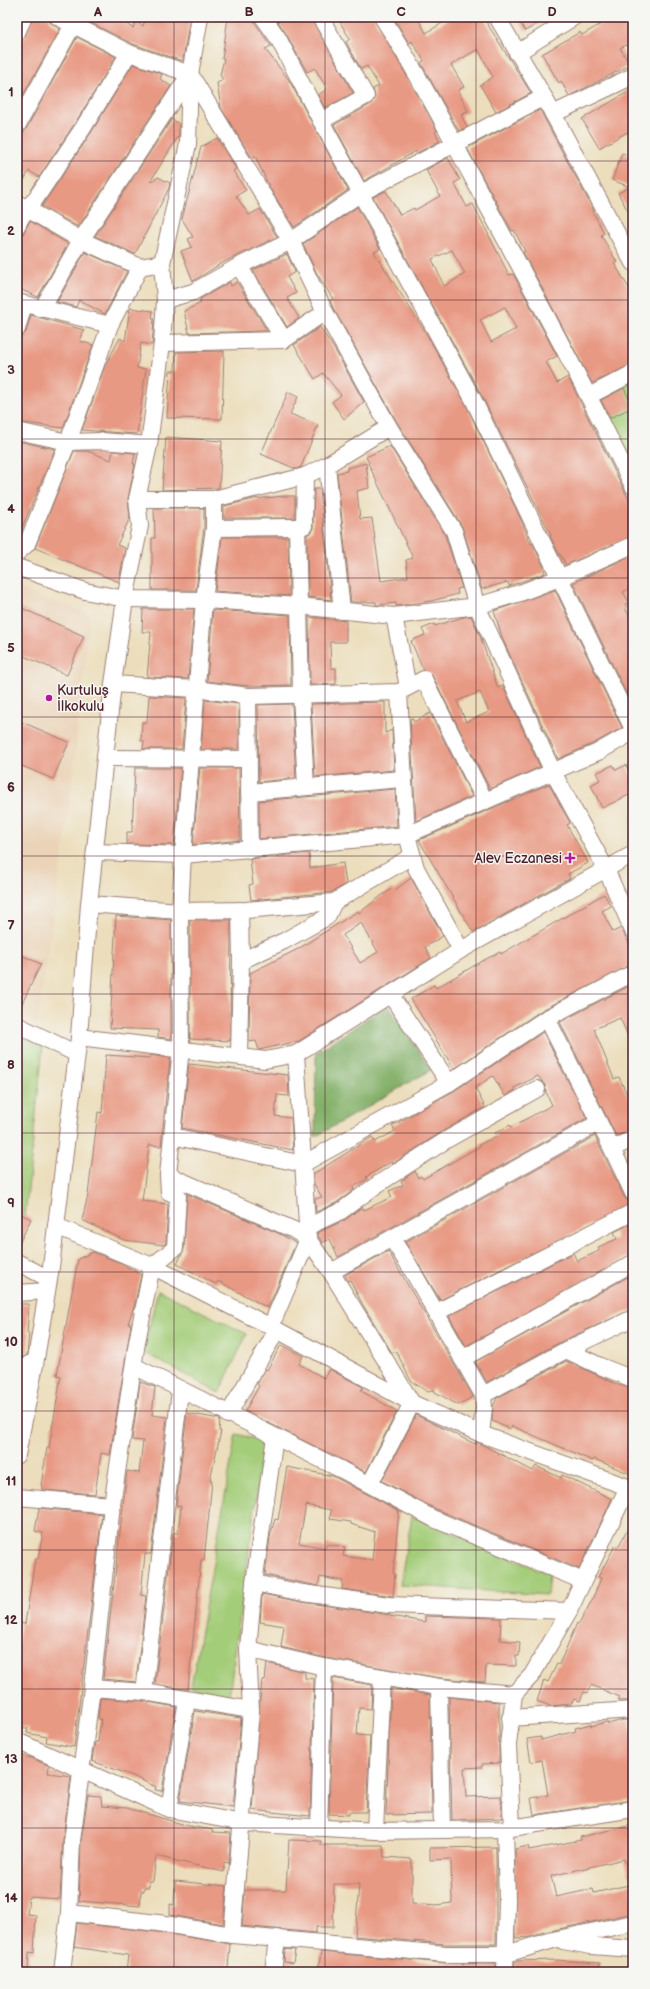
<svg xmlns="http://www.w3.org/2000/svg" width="650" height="1989" font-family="'Balsamiq Sans',sans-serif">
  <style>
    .built { fill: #ead3b7 }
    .green { fill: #a4cd79; stroke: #777652 }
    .forest { fill: #83b069; stroke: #66684a }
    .building { fill: #e89983; fill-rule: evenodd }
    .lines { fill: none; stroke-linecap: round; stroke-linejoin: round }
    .minor-casing { stroke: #9b7e74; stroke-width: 18 }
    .minor { stroke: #fff; stroke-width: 16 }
    .grid { fill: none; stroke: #4a1f2b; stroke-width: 1; stroke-opacity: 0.55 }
    .poi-dot { fill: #b5179e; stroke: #f6f6f2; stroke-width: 1.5 }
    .labels { text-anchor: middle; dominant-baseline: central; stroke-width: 3; stroke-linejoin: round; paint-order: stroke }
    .poi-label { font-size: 14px; fill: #4a1f2b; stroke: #f6f6f2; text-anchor: start }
    .neatline { fill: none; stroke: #4a1f2b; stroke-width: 1.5 }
    .grid-label { font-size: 13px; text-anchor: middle; font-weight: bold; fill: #4a1f2b }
  </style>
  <rect width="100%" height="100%" fill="#f6f6f2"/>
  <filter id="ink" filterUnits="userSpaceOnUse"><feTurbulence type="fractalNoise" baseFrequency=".025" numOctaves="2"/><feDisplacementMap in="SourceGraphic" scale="8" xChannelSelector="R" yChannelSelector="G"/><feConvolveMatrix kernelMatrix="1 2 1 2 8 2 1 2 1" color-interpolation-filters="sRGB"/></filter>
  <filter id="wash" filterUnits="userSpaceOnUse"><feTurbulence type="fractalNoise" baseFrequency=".012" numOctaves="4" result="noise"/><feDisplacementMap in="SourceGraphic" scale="16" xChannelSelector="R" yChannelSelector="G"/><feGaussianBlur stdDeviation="0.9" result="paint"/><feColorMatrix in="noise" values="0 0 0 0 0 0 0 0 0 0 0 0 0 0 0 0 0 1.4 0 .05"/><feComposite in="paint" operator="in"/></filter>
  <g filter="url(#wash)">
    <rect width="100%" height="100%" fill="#ecdebc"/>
    <path class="built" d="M17,588L90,614L70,804L37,1024L17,1014Z"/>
    <g class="green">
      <path d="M633,378V473L592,399Z"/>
      <path d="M17,1034L43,1047L22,1245L17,1242Z"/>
      <path d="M158,1290L247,1334L219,1393L143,1352Z"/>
      <path d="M236,1434L264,1441L229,1696L191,1687Z"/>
      <path d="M412,1516L549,1574L547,1595L400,1585Z"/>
    </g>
    <path class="forest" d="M388,1005L431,1070L315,1137L316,1053Z"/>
    <g id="blocks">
      <g class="building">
        <path d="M33,17H49L50,22L60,29L17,106V41L22,40L25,36Z"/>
        <path d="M79,17H114L133,28L136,22L143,26L146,17H190L183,59L182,61L133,44Z"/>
        <path d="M228,17H254L255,23L271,46L265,49L289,80L348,190L294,227L270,188L255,156L252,158L221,108L217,83L223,80L220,75L224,59H222Z"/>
        <path d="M275,17H311L353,93L325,108L318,95L327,89L315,68L307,72L286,34Z"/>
        <path d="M337,17H373L429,115L437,131L435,132L440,141L417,153L416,151L364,181L334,125L371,104L375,96L373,89L379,86L367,66L361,69L346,42L350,39Z"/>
        <path d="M393,17H417L426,33L452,17H483L531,93L496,112L480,85L493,77L478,49L451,65L464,87L458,90L468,112L461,115L467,127L459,131L421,63L424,61L412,41L409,43Z"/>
        <path d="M517,17H550L525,31Z"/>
        <path d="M604,17H633V42L620,48L630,65L569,96L561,81L559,83L542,54L580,32L582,35L606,21Z"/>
        <path d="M77,37L116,57L75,123L39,177L29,171L17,193V135L25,131Z"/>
        <path d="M133,64L162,74L160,79L171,86L78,227L42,206L91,133Z"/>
        <path d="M633,89V129L599,148L582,119Z"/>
        <path d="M540,110L594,211L593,212L604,233L601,235L617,262L614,263L633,295V364L592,383L523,252L525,251L514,230L512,231L467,148Z"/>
        <path d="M172,119L179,124V135L150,182L158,177L170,183L169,188L135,254L95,236Z"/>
        <path d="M217,138L236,169L233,171L246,190L236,196L249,215L260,209L277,237L222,263L193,281L181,251L192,247L188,239L193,237L182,219L201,147Z"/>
        <path d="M622,153L633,157V220L618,193L630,187L612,180Z"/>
        <path d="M448,158L460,180L454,183L467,207L473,204L509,275L513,274L557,356L546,362L557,383L568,377L633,508V536L566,565L560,554H559L550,536L551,535L481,394L373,197L386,191L400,215L414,208L415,210L440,196L426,170ZM452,250L465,274L444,286L432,259ZM505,307L516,329L491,342L480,320Z"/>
        <path d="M357,207L380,249L374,252L426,333L465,403L518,513L531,544L532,543L542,562L545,573L509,586L508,582L482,589L462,526L397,422L333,308L330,301L333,299L317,274L303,244Z"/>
        <path d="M30,221L68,244L38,297L17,288V235L23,234Z"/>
        <path d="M85,252L127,271L105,314L79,300L76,307L57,302Z"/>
        <path d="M287,254L295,272L287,277L296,293L287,298L299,318L287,327L253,270Z"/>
        <path d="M230,282L231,286L237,282L267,331L189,333L184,311L201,303L200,299Z"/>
        <path d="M130,308L153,311L152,319H154L152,345L141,343L137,368L146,369L137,434L82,430L105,366L120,338L125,341Z"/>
        <path d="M31,315L84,330L80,341L93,345L63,428L17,422V350L21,337L26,332Z"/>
        <path d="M320,327L335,350L364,402L344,419L332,402L341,395L323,373L315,379L294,345Z"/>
        <path d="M224,351L222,419L167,418L170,371H175L176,352Z"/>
        <path d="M624,388L633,407L610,418L601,400Z"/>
        <path d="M288,392L298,397L290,414L318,425L301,467L296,469L261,454Z"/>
        <path d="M166,437L222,441L219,488L162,490Z"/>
        <path d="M17,441L55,449L17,540Z"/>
        <path d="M390,446L445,535L462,588L457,589L458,594L431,601L396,606V603L380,605H376V602H351L337,473L347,471V468L366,463L369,488L357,491L360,519L372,518L381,581L408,577L406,560L413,558L368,463H369L366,457Z"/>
        <path d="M74,451H87L111,460L113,451L135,453L133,464H135L128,499L130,518L117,545L125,548L119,582L35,548Z"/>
        <path d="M314,489H320L331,600L308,597L307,535L312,531L313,527Z"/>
        <path d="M285,496H295V518H224V506L254,499Z"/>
        <path d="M154,508H204V527L196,590H152V538H155Z"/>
        <path d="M222,537H288L289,596L215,591Z"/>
        <path d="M633,555V587L623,592L629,602L625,604L627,607L625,608L633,623V707L573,583Z"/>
        <path d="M555,590L622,728L594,743L558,759L503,640L494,611Z"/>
        <path d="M17,606L84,636L67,675L17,653Z"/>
        <path d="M143,609H194L188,679L147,677L151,632H142Z"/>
        <path d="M213,610L290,615L291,685L249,686L207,681Z"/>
        <path d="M471,616L480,636L498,688L503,686L540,767L490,789L432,675L424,670L421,665L411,641L425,635L422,629L434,624L435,626L460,618ZM480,692L489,712L466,722L457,701Z"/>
        <path d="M309,617L346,621V642H330L331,668H336V684L310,685Z"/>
        <path d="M149,696L186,698L182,749H143L144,741H141L142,722H147Z"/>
        <path d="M205,700L239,704V749H201Z"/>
        <path d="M385,702V733L392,730L394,770L315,777L311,704Z"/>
        <path d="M292,704L296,778L259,782L258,705Z"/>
        <path d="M430,713L472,796L416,821L410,719L412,718L414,722Z"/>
        <path d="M17,720L69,742L53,779L17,764Z"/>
        <path d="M613,765L616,770L626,765L633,780V793L602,808L591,785L600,780L596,773Z"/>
        <path d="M135,768H181L174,845L127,844V832H132Z"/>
        <path d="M200,768H239L240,840L193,845Z"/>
        <path d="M549,784L570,823L567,825L588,863L568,874L570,878L473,932L419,840Z"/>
        <path d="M395,789L397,826L259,839V801Z"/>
        <path d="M309,853L310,868L343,863L346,884L332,892L251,900L249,885L253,884L250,859Z"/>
        <path d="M411,878L443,936L425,947L431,958L299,1041L259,1050L256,1041L249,1042L250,973L298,949L358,911L359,913L381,896L392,889L394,891ZM361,923L378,952L360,963L343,935Z"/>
        <path d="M604,894L611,906L602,911L613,932L621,928L631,947L629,948L633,956V964L542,1010L454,1069L411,999L434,985L436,988L484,960L500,952L501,954Z"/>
        <path d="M116,916L171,920V1039L158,1037V1030L110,1028Z"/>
        <path d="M190,920H231L230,1041L190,1039Z"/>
        <path d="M17,953L41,964L17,1014Z"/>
        <path d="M633,984V1047L620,1018L594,1029L614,1079L619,1077L633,1107V1130L616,1136L560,1022Z"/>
        <path d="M543,1032L587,1118L338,1257L330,1239L322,1243L317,1233L345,1220L362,1207L364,1210L392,1197L389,1191L403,1185L401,1181L415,1171L418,1178L421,1176L423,1179L480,1146V1144L497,1136L495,1133L510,1125L511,1127L552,1105L546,1092L545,1085L538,1076L514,1088L515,1090L505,1096L493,1076L475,1088L485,1107L443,1131L392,1164L391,1162L366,1177L367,1179L353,1187L354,1190L336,1203L316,1212L315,1199L322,1197L314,1184L313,1174L372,1137L375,1142L395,1131L392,1126L454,1091Z"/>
        <path d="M106,1055L150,1058V1055L170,1058L161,1146L149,1145L142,1201L168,1204L166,1243L164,1245L124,1240L82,1220L88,1195L98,1112L102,1113Z"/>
        <path d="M189,1064L288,1075L289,1096L277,1095L275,1116L291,1118L293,1150L182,1128Z"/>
        <path d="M595,1136L624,1197L628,1201L633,1203L440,1300L405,1242Z"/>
        <path d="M187,1194L278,1233L296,1243L268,1308L218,1281L216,1284L177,1264L184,1249Z"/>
        <path d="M21,1214L31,1219L17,1248V1222Z"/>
        <path d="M633,1223V1254L466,1346L449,1316L573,1253L577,1261L599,1251L598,1247L617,1239L614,1232Z"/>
        <path d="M388,1251L473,1397L458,1405L435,1392L434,1389L428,1392L411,1381L396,1351L392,1353L363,1305L350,1280L348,1281L345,1275Z"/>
        <path d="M93,1252L121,1263L141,1275L135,1303L128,1324H131L110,1455L101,1453L95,1494L42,1490V1485H41L47,1448H49L61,1376L57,1375L78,1259Z"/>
        <path d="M633,1274V1309L562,1341L487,1382L475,1362Z"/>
        <path d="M17,1304H29L27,1333H29L27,1355L22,1358L17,1365Z"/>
        <path d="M281,1345L303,1356L299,1364L324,1378L329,1369L363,1387L361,1391L397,1411L366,1472L245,1411L259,1386L257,1384L266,1369L267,1370Z"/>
        <path d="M566,1361L619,1385L633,1389V1475L594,1459L593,1461L512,1426L510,1429L492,1421L493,1407L497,1398Z"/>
        <path d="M140,1382L155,1387L152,1415L167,1417L151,1554H145L141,1595L146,1596L136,1682L103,1679L127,1471L139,1473L143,1441L132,1440Z"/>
        <path d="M187,1413L220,1419L219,1431H221L210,1480H212L209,1513L204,1560H201L188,1690L155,1684L173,1533H178L181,1506L176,1505Z"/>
        <path d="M416,1415L477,1445L475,1442L479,1443L533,1471L536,1466L561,1478L562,1475L612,1499L579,1569L438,1510L382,1481Z"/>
        <path d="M287,1467L333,1476L399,1511L393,1573L395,1574L393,1596L342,1589L343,1581L320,1577L318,1586L265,1575L270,1537L275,1519L278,1520ZM306,1505L331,1510L330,1519L351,1522V1524L375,1532L372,1560L343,1556L345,1547L326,1544V1548L299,1543Z"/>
        <path d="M39,1508L102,1514L74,1747L46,1742L47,1737L27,1733L28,1728L17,1727V1648L21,1623L25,1624L35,1559H38L43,1533L35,1531Z"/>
        <path d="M633,1520V1701H621L618,1700L620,1697L591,1685L587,1693L584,1692L580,1701L574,1699L571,1704L551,1706L537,1701L544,1680L548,1682L557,1664L559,1665L577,1623L579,1624L592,1600L601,1578L598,1577L615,1546L618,1547Z"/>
        <path d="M262,1594L302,1602L390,1615V1616L425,1622V1616L501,1618L500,1640L520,1642L519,1656H516V1666L486,1665L485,1682L440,1678L326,1658L281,1647L284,1626L260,1622Z"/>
        <path d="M267,1663L305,1672V1678L314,1679L310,1816L252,1810L260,1700L262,1680H265Z"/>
        <path d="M333,1678L372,1685L371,1709L359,1708L357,1735L370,1736L366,1812H349V1815L329,1814Z"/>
        <path d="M391,1688L430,1695L432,1814L386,1815Z"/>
        <path d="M449,1697L499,1702V1763L482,1764V1767L464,1768L466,1797L501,1796L502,1818L452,1820Z"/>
        <path d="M100,1698L143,1701L176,1707L162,1791L155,1790L156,1787L133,1776L92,1761L95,1742H98L101,1719H98Z"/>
        <path d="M195,1711L241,1718L233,1807L180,1801Z"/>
        <path d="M623,1720H629L633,1737V1800L534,1815L531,1798L548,1795L542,1760L531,1762L527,1739L541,1737V1740L576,1731L575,1728L591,1724V1726L607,1722L608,1724Z"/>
        <path d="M17,1755L32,1758L49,1766L48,1773L71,1776L63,1840L60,1899L29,1897L27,1914L36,1915L34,1953L29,1952L28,1970L17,1969Z"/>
        <path d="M88,1795L101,1796L102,1806L127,1808L189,1826L213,1830L212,1832L231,1833L229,1863L224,1862V1872L156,1856L153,1881H149V1887H144V1891H141L140,1906L79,1901L81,1842Z"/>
        <path d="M633,1825V1880L631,1881L624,1859L551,1876L556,1897L593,1889L594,1893L633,1884V1913L540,1933L531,1937L515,1938V1849L528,1846L529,1850L581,1840L580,1837Z"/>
        <path d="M289,1840L321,1841V1845H383L384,1857L412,1859V1903L437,1905L452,1903L451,1859L430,1860V1848L496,1847V1944H446L355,1936L359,1884H334L333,1927H316V1933L242,1926L245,1890H286Z"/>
        <path d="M175,1881L227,1886L223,1924L170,1915V1904L174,1905Z"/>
        <path d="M77,1923L157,1932L230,1944L228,1968L226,1972H126L128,1955L74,1947Z"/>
        <path d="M285,1949L295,1950L293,1963L284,1962Z"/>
        <path d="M321,1952L445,1963L496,1964V1972H318Z"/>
        <path d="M556,1960L600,1963L599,1972H514L515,1961H517Z"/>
      </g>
    </g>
  </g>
  <g filter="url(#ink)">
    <use href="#blocks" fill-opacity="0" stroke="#9b7e74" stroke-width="1"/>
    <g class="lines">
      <defs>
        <g id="minor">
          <path d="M58,17L129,53L190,74L291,241L325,312L389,427L454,531L477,606L553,772L606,869L633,931"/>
          <path d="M263,17L278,38L321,121L473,399L633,729"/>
          <path d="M320,17L366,96L321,121"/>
          <path d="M382,17C421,78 454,143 488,207C538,300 588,392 633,486"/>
          <path d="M497,17L544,97L633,263"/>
          <path d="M17,32L24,17"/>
          <path d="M517,53L574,17"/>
          <path d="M553,114L633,76"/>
          <path d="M17,126L73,25"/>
          <path d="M17,203L81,240L140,267"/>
          <path d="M17,226L26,208L34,201L83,128L129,53"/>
          <path d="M239,266L284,340"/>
          <path d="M165,300L193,292L239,266L291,241L361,193L544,97"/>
          <path d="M17,302L110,325"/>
          <path d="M42,309L81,240L190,74"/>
          <path d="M17,329L24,304"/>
          <path d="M162,343L284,340L325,312"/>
          <path d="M589,396L633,373"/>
          <path d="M17,431L68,442L102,441L149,445"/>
          <path d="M327,465L342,611"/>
          <path d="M137,499H214L305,476L327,465L389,427"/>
          <path d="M214,528L297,527"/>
          <path d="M17,553L27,544L68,442L110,325L140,267L162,263"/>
          <path d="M17,567L85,591L125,599L204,600L299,606L297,527L304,526L305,476"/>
          <path d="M394,616L408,687"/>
          <path d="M113,684L196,689L248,696L399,692L424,679L485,801"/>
          <path d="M399,692L407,835L416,868L461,950"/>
          <path d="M248,696L250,850"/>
          <path d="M105,758L249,759"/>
          <path d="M306,787L301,694L299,606L394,616L477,606L520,593L559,578L633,545"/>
          <path d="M249,792L402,779"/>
          <path d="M96,852L183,855L407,835L598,752L633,732"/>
          <path d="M89,904L180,911L246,910L334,902L412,856"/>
          <path d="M241,961L284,941L327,917L334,902"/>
          <path d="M390,994L449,1083"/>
          <path d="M547,1018C576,1077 606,1134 633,1193"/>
          <path d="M17,1025L75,1053"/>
          <path d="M79,1037L265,1060L296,1054L461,950L633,854"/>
          <path d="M239,1056L241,961L240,910"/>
          <path d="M172,1136L303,1164L449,1083L547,1018L633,973"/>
          <path d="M613,1148L633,1139"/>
          <path d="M168,1175L294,1230L308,1239L331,1272L412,1403L370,1484"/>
          <path d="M56,1226L152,1266L277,1330L412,1403L481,1434L633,1489"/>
          <path d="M307,1227L341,1211L378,1184L448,1139L537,1089"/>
          <path d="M392,1239L409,1265L483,1395L484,1408L481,1434"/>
          <path d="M17,1262L49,1279"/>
          <path d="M331,1272L598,1123"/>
          <path d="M17,1293L47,1291"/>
          <path d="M437,1312L633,1212"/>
          <path d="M271,1326L308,1239L296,1054"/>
          <path d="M566,1350L600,1366L633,1379"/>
          <path d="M462,1359L633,1263"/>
          <path d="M134,1366L342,1470L434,1519L583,1581"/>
          <path d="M17,1381L29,1364"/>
          <path d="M483,1395L566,1350L633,1318"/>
          <path d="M228,1415L277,1330"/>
          <path d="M17,1455L35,1365L51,1267L79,1037L89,904L113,684L125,599L140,526L137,499L149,445L162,343L165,300L162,263L188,144L190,74L200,17"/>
          <path d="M17,1497L112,1505"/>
          <path d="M254,1583L303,1593L389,1605L569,1611"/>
          <path d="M248,1649L324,1667L439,1687L514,1694"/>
          <path d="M439,1687L442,1830"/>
          <path d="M92,1688L144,1692L251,1710"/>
          <path d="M144,1692L180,1391"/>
          <path d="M510,1718L633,1710"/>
          <path d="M17,1741L169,1809L243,1823L375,1831L505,1829L633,1809"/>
          <path d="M169,1809L187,1700"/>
          <path d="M512,1827L508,1745L514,1694L532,1675L569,1611L628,1487"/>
          <path d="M319,1828L324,1667"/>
          <path d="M505,1829L507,1900L505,1972"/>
          <path d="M375,1831L382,1677"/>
          <path d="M69,1913L158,1923L232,1935L446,1954H506L553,1940L633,1923"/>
          <path d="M232,1935L251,1710L248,1649L254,1583L275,1437"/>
          <path d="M563,1941L591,1946L633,1949"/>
          <path d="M62,1972L69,1913L72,1841L92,1688L112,1505L137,1342L152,1266L175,1248L178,1196L169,1192L168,1175L181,1048L180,911L183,855L204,600L214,528V499"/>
          <path d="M273,1972L277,1938"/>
        </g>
      </defs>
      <use href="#minor" class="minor-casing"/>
      <use href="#minor" class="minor"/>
    </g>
  </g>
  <path class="grid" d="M174,17V1972M325,17V1972M476,17V1972M17,161H633M17,300H633M17,439H633M17,578H633M17,717H633M17,856H633M17,994H633M17,1133H633M17,1272H633M17,1411H633M17,1550H633M17,1689H633M17,1828H633"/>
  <g class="poi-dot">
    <circle cx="49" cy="698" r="4"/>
    <path d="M568 852h4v4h4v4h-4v4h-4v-4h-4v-4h4z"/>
  </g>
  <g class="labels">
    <g class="poi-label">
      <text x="57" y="690">Kurtuluş<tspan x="57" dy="16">İlkokulu</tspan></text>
      <text x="562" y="858" text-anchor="end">Alev Eczanesi</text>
    </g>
  </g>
  <rect width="650" height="1989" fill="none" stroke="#f6f6f2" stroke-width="44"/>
  <rect x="22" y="22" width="606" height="1945" class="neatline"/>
  <g class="grid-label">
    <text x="98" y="16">A</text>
    <text x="249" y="16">B</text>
    <text x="401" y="16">C</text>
    <text x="552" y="16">D</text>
    <text x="11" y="96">1</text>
    <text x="11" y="235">2</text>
    <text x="11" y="374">3</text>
    <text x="11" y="513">4</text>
    <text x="11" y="652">5</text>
    <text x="11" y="791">6</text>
    <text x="11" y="930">7</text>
    <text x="11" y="1069">8</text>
    <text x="11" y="1207">9</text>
    <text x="11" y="1346">10</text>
    <text x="11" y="1485">11</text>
    <text x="11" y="1624">12</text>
    <text x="11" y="1763">13</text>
    <text x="11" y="1902">14</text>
  </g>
</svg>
